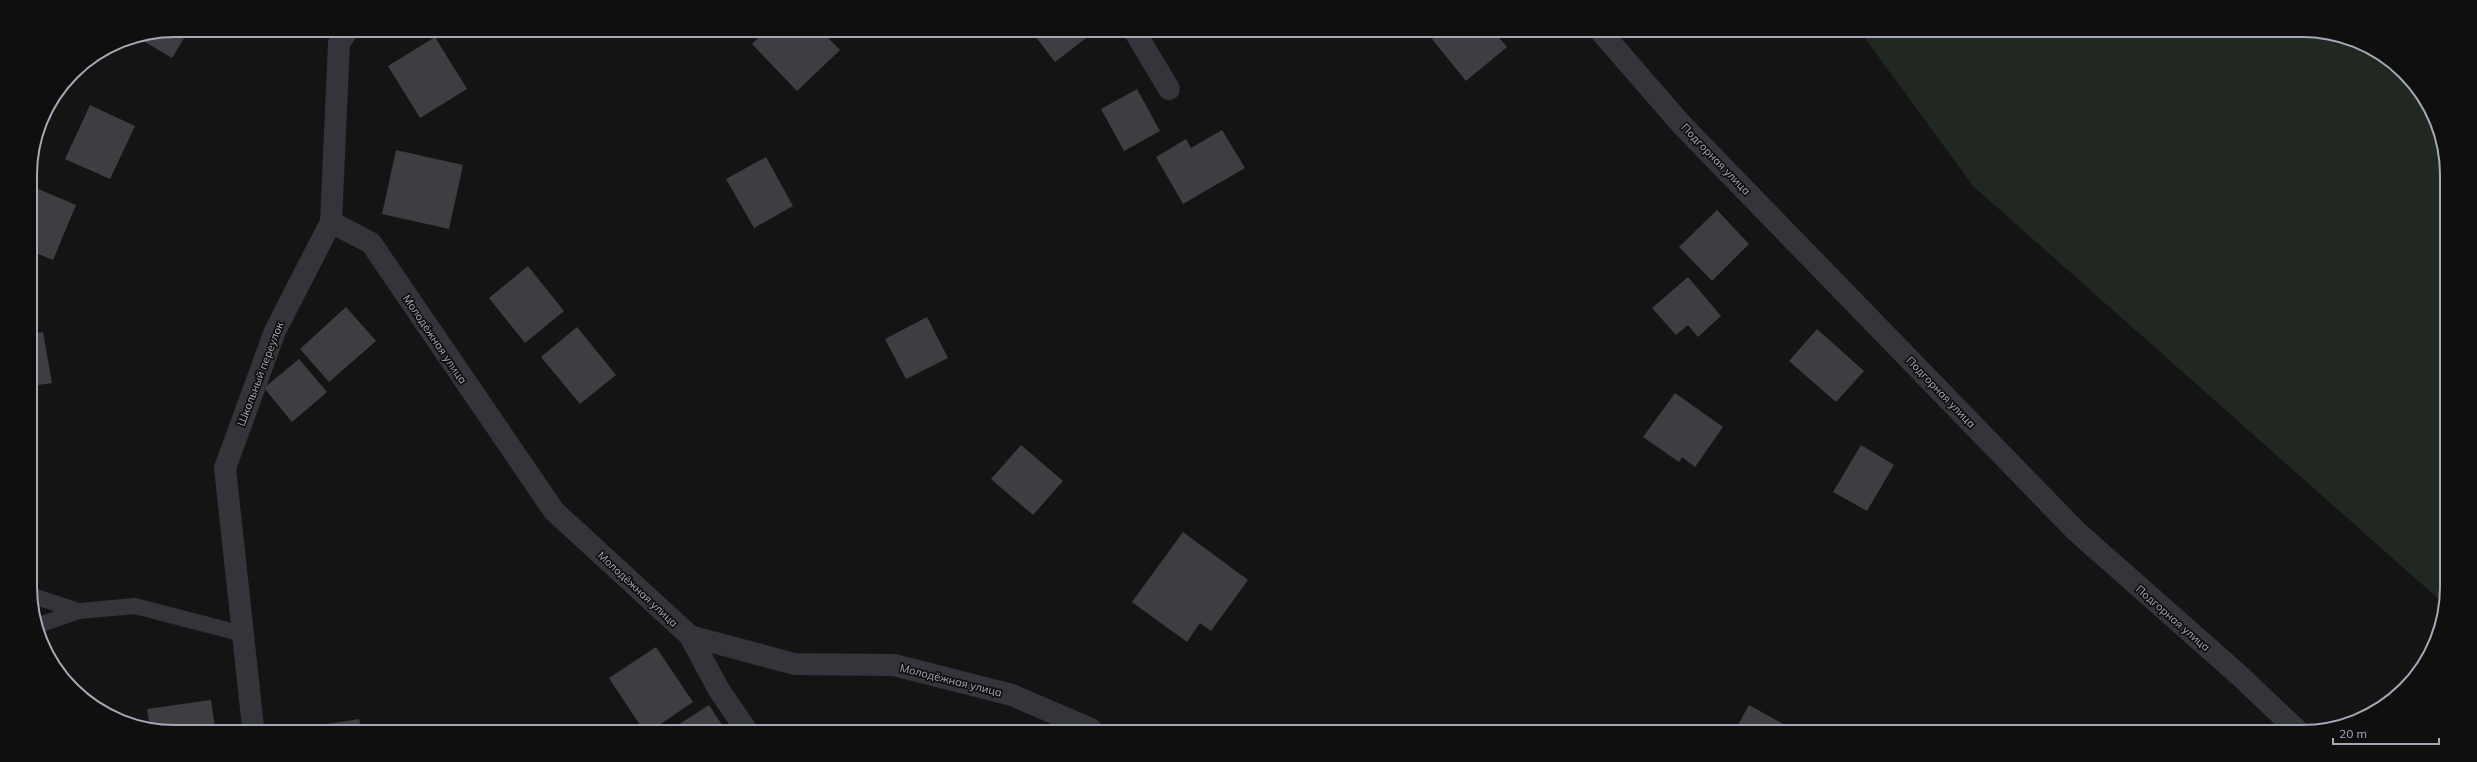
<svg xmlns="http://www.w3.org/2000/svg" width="2477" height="762" font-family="Mulish,sans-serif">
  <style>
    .green { fill: #202821 }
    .building { fill: #3e3e42 }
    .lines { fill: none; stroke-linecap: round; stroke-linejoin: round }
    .lane { stroke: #34353b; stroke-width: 16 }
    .street { stroke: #34353b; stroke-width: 22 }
    .labels { text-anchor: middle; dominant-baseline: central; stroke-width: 3.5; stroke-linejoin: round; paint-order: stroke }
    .street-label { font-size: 11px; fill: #a5a9b6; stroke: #0f0f10 }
    .rim { fill: none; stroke: #a5a9b6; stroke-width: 2 }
  </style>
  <rect width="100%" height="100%" fill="#141415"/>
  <path class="green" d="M1862,34L2340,35L2405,73L2432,110L2444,147L2442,602L1973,186Z"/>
  <g class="building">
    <path d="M175,30H189L172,58L140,39L142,37Z"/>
    <path d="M765,31H821L840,50L797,91L752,44Z"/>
    <path d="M1032,32H1088L1090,35L1055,62Z"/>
    <path d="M1440,33H1495L1507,47L1466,81L1432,39Z"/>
    <path d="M435,37L467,89L420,118L388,66Z"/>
    <path d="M1137,89L1160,131L1124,151L1101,109Z"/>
    <path d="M90,105L135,126L110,179L65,159Z"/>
    <path d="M1222,130L1245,168L1183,204L1156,157L1186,139L1191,148Z"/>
    <path d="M396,150L463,165L449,229L382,214Z"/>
    <path d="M766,157L793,206L754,228L726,179Z"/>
    <path d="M36,188L76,205L53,260L31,251L30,201Z"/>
    <path d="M1717,210L1749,244L1712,281L1679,247Z"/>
    <path d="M528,266L564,311L525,343L489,298Z"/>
    <path d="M1688,277L1721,316L1698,337L1688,325L1676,335L1652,308Z"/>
    <path d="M346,307L376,341L329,382L300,349Z"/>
    <path d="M927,317L948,358L906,379L885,339Z"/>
    <path d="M577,327L616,375L580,404L541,357Z"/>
    <path d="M1817,329L1864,371L1836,402L1789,361Z"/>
    <path d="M43,332L52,383L31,386V334Z"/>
    <path d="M299,359L327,392L292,422L264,388Z"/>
    <path d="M1675,393L1723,427L1695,467L1682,457L1679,462L1643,437Z"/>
    <path d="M1021,445L1063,481L1033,515L991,479Z"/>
    <path d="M1861,445L1894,465L1867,511L1833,492Z"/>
    <path d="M1183,532L1248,580L1211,631L1200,623L1187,642L1132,602Z"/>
    <path d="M656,647L693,702L655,728H642L609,678Z"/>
    <path d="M211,700L215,727H150L147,709Z"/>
    <path d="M709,705L724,728H673Z"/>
    <path d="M1749,705L1796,731L1735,730Z"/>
    <path d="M359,719L361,728L308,727Z"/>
  </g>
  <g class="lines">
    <g class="lane">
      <path d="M33,596L79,611"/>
      <path d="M36,626L79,611L135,606L243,634"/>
    </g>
    <g class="street">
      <path d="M1135,32L1169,89"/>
      <path d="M1602,33L1682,125L2076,531L2240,676L2299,732"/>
      <path d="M331,222L371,243L554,511L690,636L794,664L894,665L1012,695L1091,729"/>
      <path d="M690,636L719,690L745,728"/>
      <path d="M253,727L225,468L275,331L331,222L339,43L348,30"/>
    </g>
  </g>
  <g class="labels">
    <g class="street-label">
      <text transform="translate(1716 159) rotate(46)">Подгорная улица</text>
      <text transform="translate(435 339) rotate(56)">Молодёжная улица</text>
      <text transform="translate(260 374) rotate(-69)">Школьный переулок</text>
      <text transform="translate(1941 392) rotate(46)">Подгорная улица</text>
      <text transform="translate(638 589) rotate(43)">Молодёжная улица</text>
      <text transform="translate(2173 618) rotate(41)">Подгорная улица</text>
      <text transform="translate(951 680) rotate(14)">Молодёжная улица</text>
    </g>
  </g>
  <path d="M0 0H2477V762H0ZM175 37H2302A138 138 0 0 1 2440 175V587A138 138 0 0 1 2302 725H175A138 138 0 0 1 37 587V175A138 138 0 0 1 175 37Z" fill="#0f0f10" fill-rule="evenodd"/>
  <path class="rim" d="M175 37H2302A138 138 0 0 1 2440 175V587A138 138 0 0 1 2302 725H175A138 138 0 0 1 37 587V175A138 138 0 0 1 175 37Z"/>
  <path d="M2333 738v6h106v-6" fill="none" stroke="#a5a9b6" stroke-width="2"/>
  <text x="2339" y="738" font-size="12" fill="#a5a9b6" stroke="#0f0f10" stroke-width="3" paint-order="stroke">20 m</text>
</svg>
